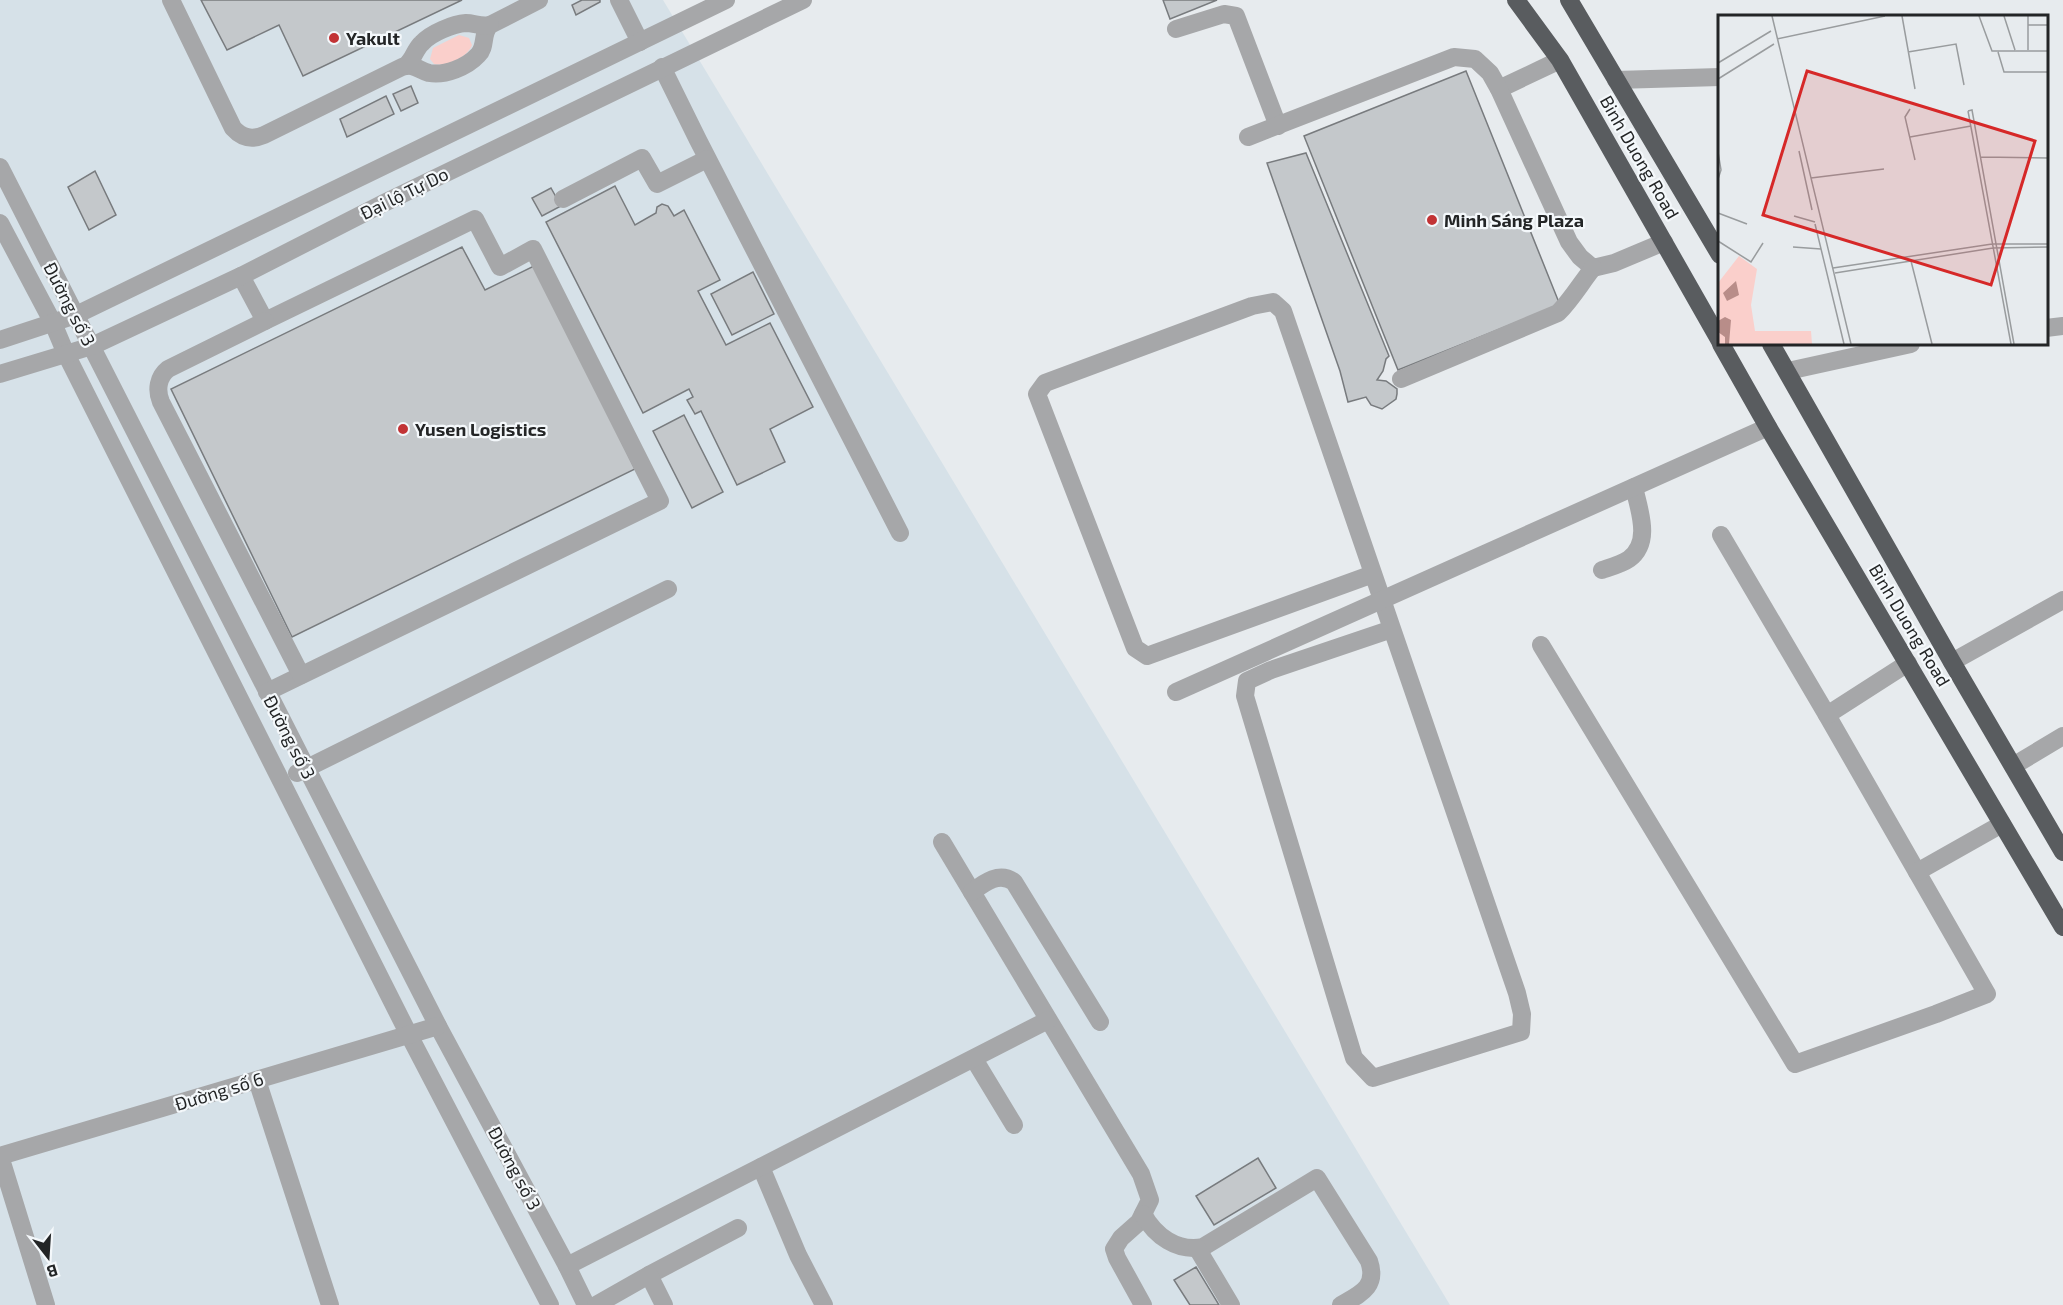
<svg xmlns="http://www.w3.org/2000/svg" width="2063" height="1305" font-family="'Exo 2',sans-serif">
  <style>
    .built { fill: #d6e1e8 }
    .green { fill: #facfcb }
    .building { fill: #c4c8cb; stroke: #787b7e; stroke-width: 1.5 }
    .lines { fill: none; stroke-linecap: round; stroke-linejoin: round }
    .minor { stroke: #a6a7a9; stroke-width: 18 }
    .highway { stroke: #595c5f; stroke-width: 18 }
    .poi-dot { fill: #c23335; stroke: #f4f8fb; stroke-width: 2 }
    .labels { text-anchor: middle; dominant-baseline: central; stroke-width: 4.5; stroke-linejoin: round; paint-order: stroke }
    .poi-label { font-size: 18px; font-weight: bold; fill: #232526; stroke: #f4f8fb; text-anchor: start }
    .street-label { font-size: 18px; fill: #232526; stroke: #f4f8fb }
    .inset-road { fill: none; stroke: #999c9e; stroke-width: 1.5 }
    .view { fill: #d62828; fill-opacity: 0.15; stroke: #d62828; stroke-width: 3 }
    .inset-edge { fill: none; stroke: #232526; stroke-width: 3 }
  </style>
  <rect width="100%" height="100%" fill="#e7ebee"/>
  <path class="built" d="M0,0H663L1450,1305H0Z"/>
  <path class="green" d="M459,35L469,38L472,45C468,57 446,67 434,64L430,59L433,48Z"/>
  <g class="building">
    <path d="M201,0H462L303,76L279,25L227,50Z"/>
    <path d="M582,0H600V2L576,15L572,5Z"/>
    <path d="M1163,0H1217L1170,19Z"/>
    <path d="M1466,71L1560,305L1398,370L1304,136Z"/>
    <path d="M411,86L418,103L401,111L393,94Z"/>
    <path d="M386,96L394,114L347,137L340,119Z"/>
    <path d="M1306,153L1389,356L1386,359L1383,371L1377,380L1386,381L1397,389V394L1396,399L1382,409L1371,405L1366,397L1348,402L1340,371L1267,163Z"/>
    <path d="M95,171L116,215L89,230L68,187Z"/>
    <path d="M615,186L635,225L656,213L657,207L662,204L668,206L674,216L684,210L720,280L698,291L726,345L770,323L813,407L770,429L785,462L737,485L701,411L695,414L687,400L693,397L689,389L643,413L546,222Z"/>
    <path d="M551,188L561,206L542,216L532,198Z"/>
    <path d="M462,247L485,290L536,265L635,469L292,637L171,389Z"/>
    <path d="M753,272L774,314L732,335L711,294Z"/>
    <path d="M684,415L723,492L692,508L653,431Z"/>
    <path d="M1258,1158L1276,1188L1214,1225L1196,1196Z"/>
    <path d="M1196,1267L1219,1305H1190L1174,1280Z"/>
  </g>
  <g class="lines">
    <g class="minor">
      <path d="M171,0L233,128C242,138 252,140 264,135L402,67C414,63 418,70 429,73C445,76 467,67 478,55C487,46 481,34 490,25L539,0"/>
      <path d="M619,0L640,42"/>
      <path d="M1176,29L1224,14L1236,16L1278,126"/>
      <path d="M405,66C414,60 414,50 422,43C431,33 453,24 466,23C474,23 481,27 490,25"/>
      <path d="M662,67L698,140L900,533"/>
      <path d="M1616,80L1720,77"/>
      <path d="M1499,89L1560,60"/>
      <path d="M1248,137L1454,57L1475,59L1490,73L1499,89L1569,242L1580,257L1593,268L1614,263L1664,242"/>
      <path d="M0,167L438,1026L567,1266L586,1305"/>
      <path d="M563,199L642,158L657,184L707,159"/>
      <path d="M0,223L53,323L66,354L409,1035L550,1305"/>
      <path d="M241,276L265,321L475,219L500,267L533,249L660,501L267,692"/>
      <path d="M265,321L168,369C158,377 156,390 161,402L301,675"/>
      <path d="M2046,328L2063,326"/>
      <path d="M0,340L76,315L726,0"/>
      <path d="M1788,371L1911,344"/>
      <path d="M0,374L92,346L241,276L384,203L803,0"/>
      <path d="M1401,379L1558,313C1572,299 1581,283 1593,268"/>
      <path d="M1602,570C1611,567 1622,564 1629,559C1652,542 1639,510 1634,487"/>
      <path d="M1373,574L1147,656L1135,648L1037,394L1045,383L1252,306L1273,302L1283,311L1517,993L1522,1014L1521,1032L1373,1078L1354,1058L1245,696L1247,681L1271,670L1392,629"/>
      <path d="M1541,645L1795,1064L1936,1014L1987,994L1827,715L1721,535"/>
      <path d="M1952,662L2063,600"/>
      <path d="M1176,692L1768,427"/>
      <path d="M1827,715L1908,663"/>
      <path d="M2013,766L2063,736"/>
      <path d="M297,773L668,589"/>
      <path d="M942,842L1141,1174L1150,1200L1139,1222L1121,1238L1114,1249L1117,1258L1143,1305"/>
      <path d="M1917,872L2002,824"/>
      <path d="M972,892C984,883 999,871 1014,882L1100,1022"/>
      <path d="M974,1059L1014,1125"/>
      <path d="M257,1080L330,1305"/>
      <path d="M761,1167L798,1255L824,1305"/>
      <path d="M1143,1214C1155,1236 1177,1252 1203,1247L1317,1178L1369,1261C1378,1287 1360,1294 1341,1305"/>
      <path d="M1197,1248L1231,1305"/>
      <path d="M567,1266L1048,1020"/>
      <path d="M649,1275L738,1228"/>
      <path d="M46,1305L0,1156L438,1026"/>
      <path d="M596,1305L649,1275L664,1305"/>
    </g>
    <g class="highway">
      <path d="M1516,0L1560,60L1720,341"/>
      <path d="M1569,0L1720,255"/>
      <path d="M1721,344L1768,427L2063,927"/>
      <path d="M1771,344L1952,662L2063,852"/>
    </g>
  </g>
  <g class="poi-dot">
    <circle cx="334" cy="38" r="6"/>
    <circle cx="1432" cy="220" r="6"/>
    <circle cx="403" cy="429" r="6"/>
  </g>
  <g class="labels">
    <g class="poi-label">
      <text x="346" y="38">Yakult</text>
      <text x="1444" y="220">Minh Sáng Plaza</text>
      <text x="415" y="429">Yusen Logistics</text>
    </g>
    <g class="street-label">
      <text transform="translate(1640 157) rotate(60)">Binh Duong Road</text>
      <text transform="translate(404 193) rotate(-26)">Đại lộ Tự Do</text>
      <text transform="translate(70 304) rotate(63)">Đường số 3</text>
      <text transform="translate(1910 625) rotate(59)">Binh Duong Road</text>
      <text transform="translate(290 737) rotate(63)">Đường số 3</text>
      <text transform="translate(219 1091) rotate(-17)">Đường số 6</text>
      <text transform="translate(515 1168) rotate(62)">Đường số 3</text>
    </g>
  </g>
  <g transform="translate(1718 15)">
    <rect width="330" height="330" fill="#e7ebee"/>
    <path d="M21,241L39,254L33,290L37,316H93L94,329H0V268Z" fill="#facfcb"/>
    <path d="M18,266L21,280L9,286L5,278ZM7,302L13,305L11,329H7V322L0,317V306Z" fill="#b88d89"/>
    <path class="inset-road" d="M54,1L133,329M184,1L197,74M261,1L274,36H330M286,1L297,35M310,1V35M310,10H330M59,24L167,1M190,37L238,29L246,70M280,37L286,57H330M0,48L53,16M0,64L56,29M192,94L187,102L197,145M250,96L254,95L296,329M250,96L293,329M192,122L253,111M81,136L94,195M0,137L3,155L0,164M263,142L330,143M93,163L166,154M0,198L29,209M76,201L97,207M97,209L126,329M0,226L33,247L45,228M75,232L103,234M193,246L214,329M115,253L274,229H330M117,258L275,233L330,232"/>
    <path class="view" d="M89,56L317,126L273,270L45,200Z"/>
    <rect width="330" height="330" class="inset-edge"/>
  </g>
  <g transform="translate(48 1257) rotate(163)" stroke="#f4f8fb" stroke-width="4.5" paint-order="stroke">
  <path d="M0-4.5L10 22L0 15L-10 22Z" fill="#232526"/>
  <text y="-9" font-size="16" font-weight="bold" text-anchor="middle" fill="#232526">B</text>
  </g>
</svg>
